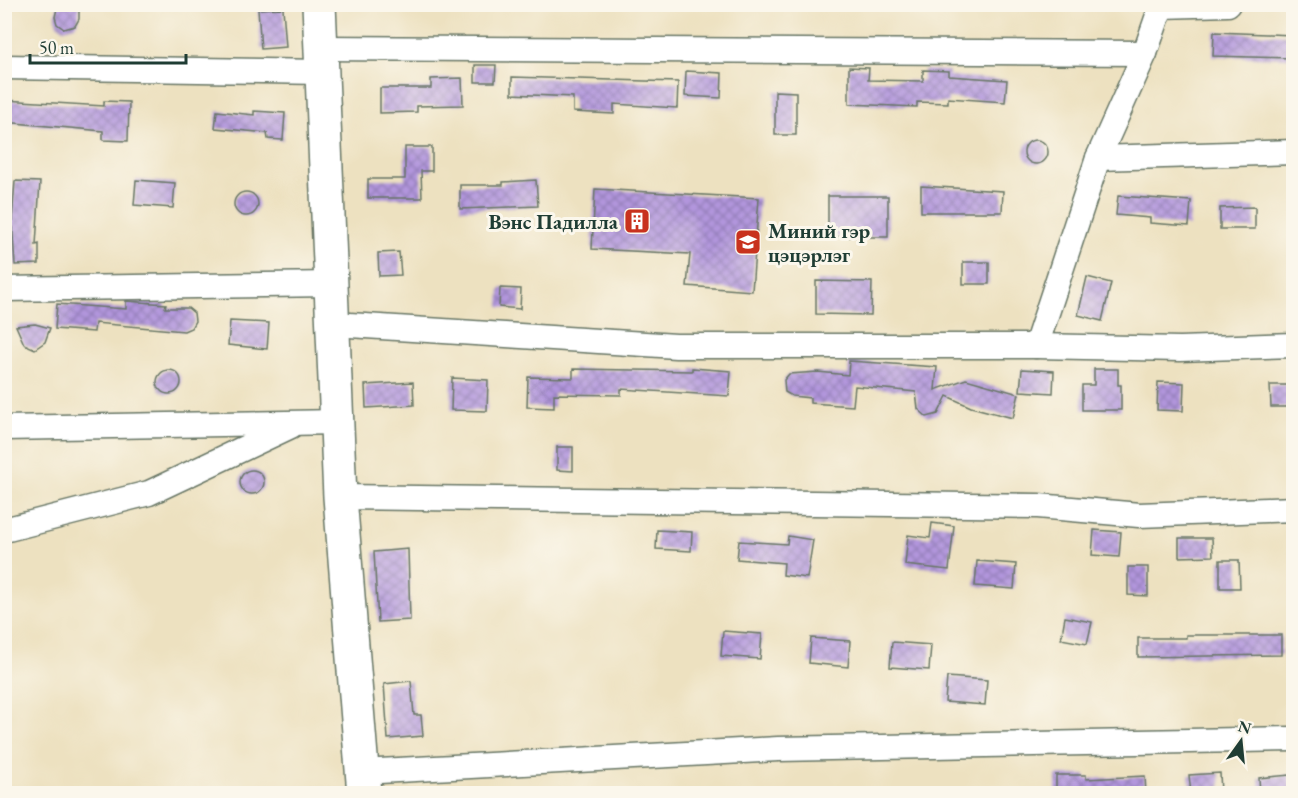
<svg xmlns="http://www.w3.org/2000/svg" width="1298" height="798" font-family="'EB Garamond',serif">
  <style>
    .building { fill: url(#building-cross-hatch) }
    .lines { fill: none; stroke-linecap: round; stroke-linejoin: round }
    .street-casing { stroke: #677665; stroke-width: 27 }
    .secondary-casing { stroke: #677665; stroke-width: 36 }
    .street { stroke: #fff; stroke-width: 24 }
    .secondary { stroke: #fff; stroke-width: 33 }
    .labels { text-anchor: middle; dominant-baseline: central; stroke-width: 6; stroke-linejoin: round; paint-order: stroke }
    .poi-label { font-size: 21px; font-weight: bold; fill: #1f3d34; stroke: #fbf7ec; text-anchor: end }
  </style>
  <defs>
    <pattern id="building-cross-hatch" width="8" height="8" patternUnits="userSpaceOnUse" patternTransform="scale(1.5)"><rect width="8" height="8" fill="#b296dd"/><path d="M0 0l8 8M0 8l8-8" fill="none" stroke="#907cb4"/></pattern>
  </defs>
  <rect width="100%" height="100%" fill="#fbf7ec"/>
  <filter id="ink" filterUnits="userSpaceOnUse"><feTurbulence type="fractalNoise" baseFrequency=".0167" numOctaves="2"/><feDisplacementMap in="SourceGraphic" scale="12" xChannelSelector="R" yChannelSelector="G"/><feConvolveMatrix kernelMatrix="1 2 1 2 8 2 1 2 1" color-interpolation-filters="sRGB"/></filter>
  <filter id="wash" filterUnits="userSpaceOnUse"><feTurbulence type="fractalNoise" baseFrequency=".008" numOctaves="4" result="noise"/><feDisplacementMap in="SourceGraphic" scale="24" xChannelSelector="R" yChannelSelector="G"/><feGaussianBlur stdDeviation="1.35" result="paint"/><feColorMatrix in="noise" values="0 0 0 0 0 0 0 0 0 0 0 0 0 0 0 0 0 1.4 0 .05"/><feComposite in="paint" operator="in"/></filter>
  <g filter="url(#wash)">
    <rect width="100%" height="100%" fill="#ede1c0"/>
    <g id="blocks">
      <g class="building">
        <path d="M58,4H79V19L75,26L64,29L57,24L55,17Z"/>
        <path d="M283,8L286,47L261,49L258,9Z"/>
        <path d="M1214,32L1293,35V58L1213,56Z"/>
        <path d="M475,65H496L495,82H475Z"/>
        <path d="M849,67L869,68L868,80L923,81V70L949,71V76L1007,80L1005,102L948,98V103L917,102V107L849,104Z"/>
        <path d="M686,71L722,73L721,98L685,96Z"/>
        <path d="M512,77L678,82L677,108L614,104V114L573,112V97L512,94Z"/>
        <path d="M462,78L463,105L417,106V112L380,113V88H431V79Z"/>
        <path d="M775,91L796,92V135H775Z"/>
        <path d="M4,100L104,106V101L129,102L128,141L103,140V131L4,122Z"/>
        <path d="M217,111L254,115V111L285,113L283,140L268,139L267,133L215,128Z"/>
        <circle cx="1036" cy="152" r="12"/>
        <path d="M405,147H432V171H421L422,198H368V179H405Z"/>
        <path d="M136,180L175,183L173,208L134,205Z"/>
        <path d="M536,180L538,206L460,209V185H503V182Z"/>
        <path d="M15,181L40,182L36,245L39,244V264L15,265L12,220Z"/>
        <path d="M921,186L1003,191L1002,212H921Z"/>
        <path d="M595,189L759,198L752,291L687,286L690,254L592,249Z"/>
        <circle cx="246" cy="204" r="12"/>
        <rect x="828" y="196" width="60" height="41"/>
        <path d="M1118,196L1191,201L1189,226L1150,223V218L1116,215Z"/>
        <path d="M1255,207V229H1220V208Z"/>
        <path d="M399,252L401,275L379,276L378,253Z"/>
        <rect x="963" y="262" width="26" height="22"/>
        <path d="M1087,277L1111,283L1102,321L1078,315Z"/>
        <path d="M816,281L872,282L871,315L816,314Z"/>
        <path d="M500,288L521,289L520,309L499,307Z"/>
        <path d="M126,301L166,304L165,308H188L194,313L195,321L191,328L184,331L95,323L94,332L55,329L57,304L126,309Z"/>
        <path d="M230,321L269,323L267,349L228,345Z"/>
        <path d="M35,324L50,328L45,342L35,349L24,344L16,326Z"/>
        <path d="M849,361L937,367L935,390L966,379L1019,394L1013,418L971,407L947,396L938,414L927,417L918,409L916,392L855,386L853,406L810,403V398L792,396L785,392L784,380L789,374L818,372L848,375Z"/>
        <path d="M692,368L731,371L729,396L621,389V395L554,394V408L527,407L528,377L573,378V369L692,371Z"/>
        <path d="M1022,369L1054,371L1053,393L1020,391Z"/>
        <path d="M1094,369H1118V385H1121V410H1082V385H1094Z"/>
        <circle cx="169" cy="382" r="12"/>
        <path d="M452,378L488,380L487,411L451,410Z"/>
        <path d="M413,382L414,405L366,408L365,385Z"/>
        <path d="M1158,382L1184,383L1183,411L1157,410Z"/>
        <path d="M1270,385H1293V407H1271Z"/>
        <path d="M557,447H573V471L557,470Z"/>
        <circle cx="252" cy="482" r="12"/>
        <path d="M932,523L954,526L949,570L905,565L908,535L930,538Z"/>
        <path d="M657,530L692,532L691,551L656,549Z"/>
        <path d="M1094,530L1121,532L1119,557L1092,555Z"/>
        <path d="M788,536L813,540L807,578L783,575L784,563L737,559L739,541L787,544Z"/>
        <path d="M1179,538H1212L1213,556L1179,557Z"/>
        <path d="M408,549L410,620L378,622L374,552Z"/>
        <path d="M1220,560H1239L1240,588H1220Z"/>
        <path d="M977,561L1016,564L1014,589L975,586Z"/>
        <path d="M1128,567H1148V596L1128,595Z"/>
        <path d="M1065,617L1092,622L1087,644L1061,639Z"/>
        <path d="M723,631L762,634L760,659L721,656Z"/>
        <path d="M1186,635H1281V655L1138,657V638H1186Z"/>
        <path d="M811,638L850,641L848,667L809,663Z"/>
        <path d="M892,642L931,645L929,670L890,667Z"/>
        <path d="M947,677L987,680L985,705L945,702Z"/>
        <path d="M411,681L414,715H421L423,736L388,739L384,684Z"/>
        <path d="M1220,773L1221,794H1191L1189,775Z"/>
        <path d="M1056,775H1086V779L1145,776L1146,794H1056Z"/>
        <path d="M1290,775L1291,794H1260L1259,778Z"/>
      </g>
    </g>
  </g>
  <g filter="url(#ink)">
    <use href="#blocks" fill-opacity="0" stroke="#677665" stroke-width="1.5"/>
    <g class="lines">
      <defs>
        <g id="street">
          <path d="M1162,6L1228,4"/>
          <path d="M321,48L1145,53"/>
          <path d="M4,67L322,72"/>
          <path d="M1098,158L1294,152"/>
          <path d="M4,289L332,284"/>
          <path d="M334,324L676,346H1036L1180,349L1294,345"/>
          <path d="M1036,346L1098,158L1145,53L1162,4"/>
          <path d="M4,428L338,422"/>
          <path d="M340,497L1038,506L1139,515L1294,509"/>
          <path d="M4,530L149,493L291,426"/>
          <path d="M361,772L778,749L1294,739"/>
        </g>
        <path id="secondary" d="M319,4L340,497L364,794"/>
      </defs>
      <use href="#street" class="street-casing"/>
      <use href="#secondary" class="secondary-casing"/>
      <use href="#street" class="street"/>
      <use href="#secondary" class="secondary"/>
    </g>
  </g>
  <defs>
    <symbol id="building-square" viewBox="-11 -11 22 22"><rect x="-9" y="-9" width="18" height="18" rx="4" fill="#c8321e" stroke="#fbf7ec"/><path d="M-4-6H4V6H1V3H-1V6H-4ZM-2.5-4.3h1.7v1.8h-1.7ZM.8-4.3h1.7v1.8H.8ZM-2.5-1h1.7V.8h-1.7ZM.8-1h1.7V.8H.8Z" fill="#fff"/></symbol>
    <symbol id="school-square" viewBox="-11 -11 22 22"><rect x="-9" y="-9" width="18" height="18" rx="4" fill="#c8321e" stroke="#fbf7ec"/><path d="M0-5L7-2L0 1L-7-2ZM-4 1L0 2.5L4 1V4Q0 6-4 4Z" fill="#fff"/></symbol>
  </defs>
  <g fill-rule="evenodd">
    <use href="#building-square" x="622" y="206" width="30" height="30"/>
    <use href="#school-square" x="733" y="227" width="30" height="30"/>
  </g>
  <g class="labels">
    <g class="poi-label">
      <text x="618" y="221">Вэнс Падилла</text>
      <text x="768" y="230" text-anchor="start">Миний гэр<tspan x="768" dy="24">цэцэрлэг</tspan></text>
    </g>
  </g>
  <rect width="1298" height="798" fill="none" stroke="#fbf7ec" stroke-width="24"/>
  <g transform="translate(1241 741) rotate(15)" stroke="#fbf7ec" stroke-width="4.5" paint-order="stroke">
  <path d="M0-4.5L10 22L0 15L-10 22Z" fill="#1f3d34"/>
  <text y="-9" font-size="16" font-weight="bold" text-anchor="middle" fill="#1f3d34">N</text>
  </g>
  <path d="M30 54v9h156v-9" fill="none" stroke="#1f3d34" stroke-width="3"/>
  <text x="39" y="54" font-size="18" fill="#1f3d34" stroke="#fbf7ec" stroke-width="4.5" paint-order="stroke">50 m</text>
</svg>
